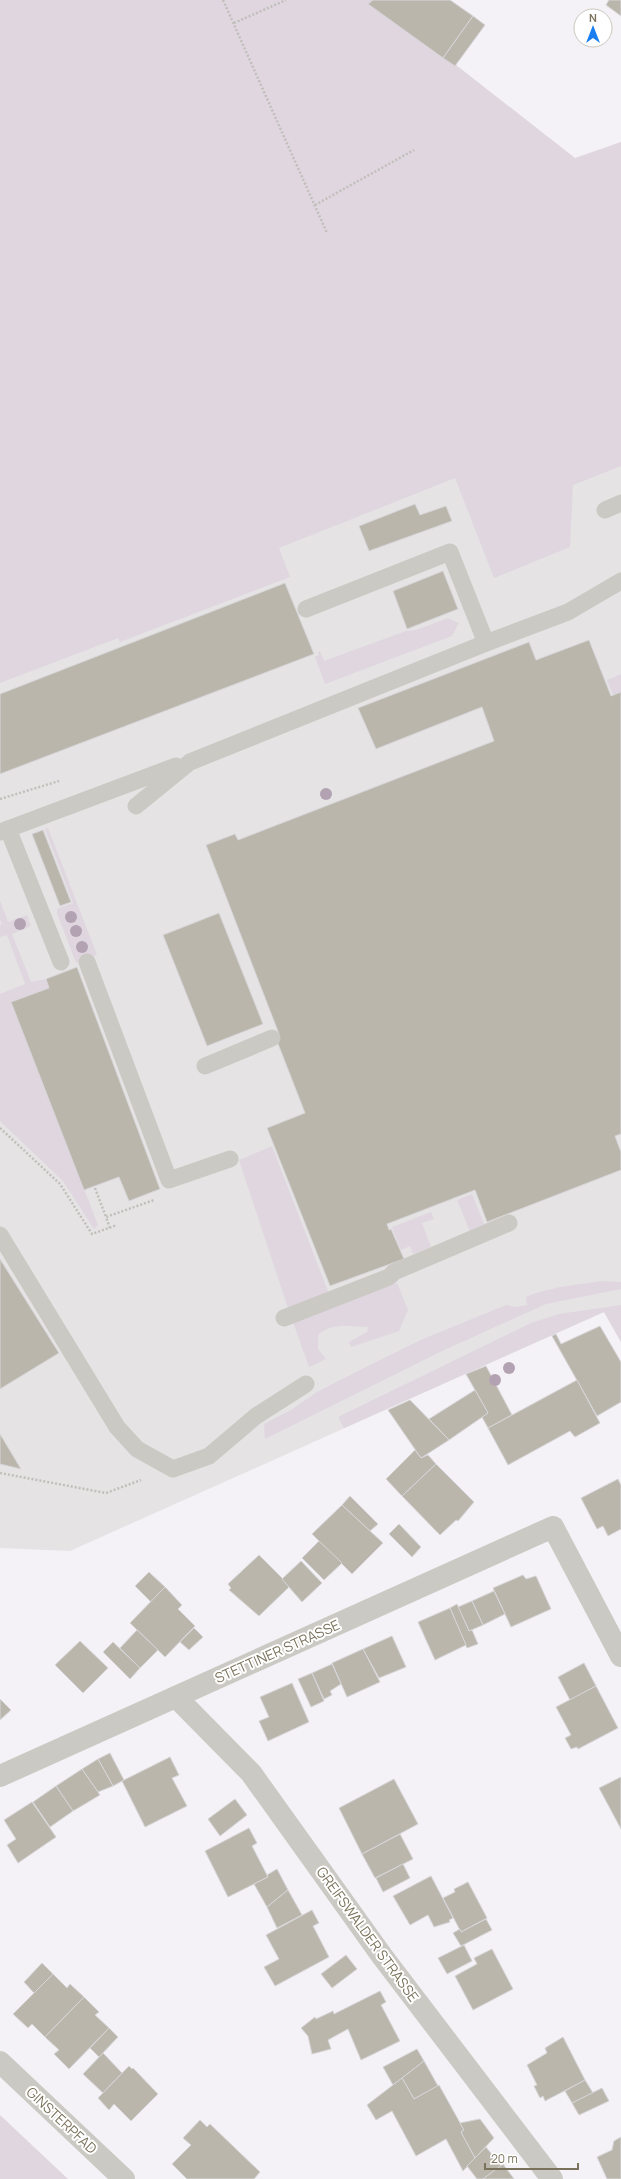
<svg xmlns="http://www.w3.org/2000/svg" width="621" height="2179" font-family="Manrope,sans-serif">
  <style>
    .built { fill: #e5e3e4 }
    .green { fill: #dfd6e0 }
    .building { fill: #bbb6ac; stroke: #d6d5d8 }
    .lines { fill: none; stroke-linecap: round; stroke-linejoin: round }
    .path { stroke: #c0bfba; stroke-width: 2.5; stroke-dasharray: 2 2; stroke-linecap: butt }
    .service { stroke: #cbc9c3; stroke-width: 17 }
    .minor { stroke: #cbc9c3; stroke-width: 22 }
    .tree { fill: #b3a3b2 }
    .labels { text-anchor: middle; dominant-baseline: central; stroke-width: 4; stroke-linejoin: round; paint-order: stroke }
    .street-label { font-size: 14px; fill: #7a725b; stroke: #fff }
  </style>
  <rect width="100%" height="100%" fill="#f4f2f6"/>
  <path class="built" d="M621,142V1342L604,1312L70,1551L0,1548V390Z"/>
  <g class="green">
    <path d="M0,0H373L575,158L621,142V466L573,485L570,547L494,578L455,478L279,548L290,577L120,642L118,638L0,683Z"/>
    <path d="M448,618L459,623L452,636L325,684L315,657L319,655L318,652L320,651L324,661L406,631L416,630Z"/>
    <path d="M621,674V692L613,695L607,680Z"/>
    <path d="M48,828L97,955L76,963L57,913V909L73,903L45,829Z"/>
    <path d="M0,901L8,922L27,915L31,926L12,934L31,982L46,979L49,988L11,1002L98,1225L94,1229L63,1181L0,1121V994L25,984L7,935L0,937V925L2,924L0,919Z"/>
    <path d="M272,1146L329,1294L288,1308L239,1160Z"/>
    <path d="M472,1194L484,1224L491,1221L493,1225L471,1234L457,1200Z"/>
    <path d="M431,1212L434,1219L422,1223L431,1247L413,1254L410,1246L401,1250L392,1227Z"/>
    <path d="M600,1281L621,1282V1289L546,1304L440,1352L265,1439L264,1424L291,1410L317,1392L370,1365L423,1339L506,1305L516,1307L527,1305L526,1297C553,1286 572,1286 600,1281Z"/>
    <path d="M397,1283L408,1310L399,1331L351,1347L349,1342L367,1332L368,1327C349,1326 332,1322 318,1335V1349L326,1359L309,1367L293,1322Z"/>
    <path d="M621,1305V1342L604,1312L344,1428L338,1417L531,1323L559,1314Z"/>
    <path d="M0,2115L68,2179H0Z"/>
  </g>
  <g class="building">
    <path d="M373,0H450L473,16L443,58L368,4Z"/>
    <path d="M609,0H621V16L606,5Z"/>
    <path d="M473,16L485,25L455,66L443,58Z"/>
    <path d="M415,504L420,515L446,506L452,521L369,551L359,526Z"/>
    <path d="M443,571L458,609L407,629L393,591Z"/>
    <path d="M285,583L314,654L0,774V694Z"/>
    <path d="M589,640L611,696L621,692V1134L615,1136L621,1152V1170L487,1222L475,1190L387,1224L389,1230L391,1229L404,1259L330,1286L267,1128L305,1113L275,1036L279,1034L206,845L235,834L238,840L494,741L482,707L376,749L358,708L529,642L536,660Z"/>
    <path d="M43,830L71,902L60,906L32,834Z"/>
    <path d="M219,913L263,1024L207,1046L163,935Z"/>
    <path d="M77,967L160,1189L129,1201L119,1177L84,1190L11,1002L49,988L46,979Z"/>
    <path d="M0,1259L59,1353L0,1389Z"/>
    <path d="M600,1326L621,1362V1402L597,1416L552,1336L556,1334L561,1344Z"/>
    <path d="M486,1366L512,1415L488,1428L482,1417L488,1413L466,1374Z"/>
    <path d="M577,1380L600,1423L575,1437L570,1431L508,1465L488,1428Z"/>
    <path d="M475,1390L488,1413L449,1440L429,1419Z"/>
    <path d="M410,1400L449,1440L421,1458L388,1410Z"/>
    <path d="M0,1434L21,1469L0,1464Z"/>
    <path d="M415,1450L421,1458L428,1455L436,1464L402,1496L386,1479Z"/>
    <path d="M436,1464L474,1502L458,1521L456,1520L440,1535L402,1496Z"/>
    <path d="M618,1479L621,1485V1529L608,1536L603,1526L597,1529L581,1498Z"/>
    <path d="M350,1496L378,1524L370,1531L342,1505Z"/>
    <path d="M342,1505L383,1543L352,1574L312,1534Z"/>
    <path d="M399,1524L421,1547L412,1557L389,1534Z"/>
    <path d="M319,1541L342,1563L324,1580L302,1558Z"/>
    <path d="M259,1555L290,1586L259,1616L229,1590L231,1588L228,1584Z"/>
    <path d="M301,1561L322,1583L302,1602L282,1579Z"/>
    <path d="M149,1572L165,1587L151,1602L135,1586Z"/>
    <path d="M523,1575L526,1579L536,1576L551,1609L511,1627L493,1588Z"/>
    <path d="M165,1587L182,1605L178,1609L195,1626L165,1657L130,1623Z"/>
    <path d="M494,1591L505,1614L483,1625L472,1601Z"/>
    <path d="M472,1601L483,1625L469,1631L458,1607Z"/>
    <path d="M457,1604L469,1631L472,1630L478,1644L467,1648L450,1608Z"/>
    <path d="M450,1608L466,1645L435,1660L418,1622Z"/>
    <path d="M194,1628L203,1637L189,1650L180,1642Z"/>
    <path d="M137,1630L158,1650L140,1668L120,1648Z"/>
    <path d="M392,1636L406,1667L379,1678L363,1649Z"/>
    <path d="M80,1641L108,1668L83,1693L55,1665Z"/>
    <path d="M113,1642L140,1668L130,1679L103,1652Z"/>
    <path d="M363,1649L380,1682L347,1697L332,1663Z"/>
    <path d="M584,1663L596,1686L570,1700L558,1677Z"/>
    <path d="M332,1664L341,1684L330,1691L332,1695L324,1699L312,1673Z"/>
    <path d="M312,1673L324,1701L311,1707L298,1679Z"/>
    <path d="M292,1683L309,1722L268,1741L259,1721L269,1717L260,1697Z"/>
    <path d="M596,1686L618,1728L578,1749L577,1747L571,1749L565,1738L571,1735L556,1707Z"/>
    <path d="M0,1699L11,1710L0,1720Z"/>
    <path d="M110,1753L124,1780L113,1786L98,1759Z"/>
    <path d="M170,1757L179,1775L172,1778L187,1806L145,1827L122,1781Z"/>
    <path d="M98,1759L113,1786L98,1792L82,1769Z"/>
    <path d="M82,1769L100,1795L73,1811L56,1786Z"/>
    <path d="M621,1777V1829L599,1788Z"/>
    <path d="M394,1779L418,1824L362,1854L339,1808Z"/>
    <path d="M56,1786L73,1811L50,1827L33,1802Z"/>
    <path d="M235,1799L247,1815L220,1836L208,1819Z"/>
    <path d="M32,1802L56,1837L18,1863L7,1845L16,1839L4,1820Z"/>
    <path d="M249,1828L257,1843L252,1846L268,1877L228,1897L205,1851Z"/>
    <path d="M400,1834L413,1859L375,1878L362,1854Z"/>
    <path d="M403,1864L410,1878L383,1892L376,1878Z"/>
    <path d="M277,1869L288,1890L267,1907L254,1884L268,1877L267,1875Z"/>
    <path d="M431,1876L453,1918L449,1920L450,1922L434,1927L428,1915L410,1925L393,1896Z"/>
    <path d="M468,1882L487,1918L461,1932L443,1898L455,1892L454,1889Z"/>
    <path d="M288,1890L302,1915L277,1928L267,1907Z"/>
    <path d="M312,1910L319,1923L313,1926L329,1957L275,1986L264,1967L279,1959L266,1935Z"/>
    <path d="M486,1919L492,1930L461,1946L453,1933L460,1929L461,1932Z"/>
    <path d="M464,1945L472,1961L447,1974L438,1958Z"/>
    <path d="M492,1949L513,1989L473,2010L455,1976L477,1964L474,1958Z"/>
    <path d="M346,1955L357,1969L332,1988L321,1974Z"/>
    <path d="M42,1963L53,1974L34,1993L24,1982Z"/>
    <path d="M53,1974L67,1988L70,1984L84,1997L45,2037L32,2024L28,2028L13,2014Z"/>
    <path d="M380,1991L386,2002L381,2005L400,2041L361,2060L348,2029L328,2040L331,2049L312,2054L308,2036L301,2028L315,2017L316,2019L333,2011L334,2014Z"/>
    <path d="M84,1997L99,2012L95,2015L109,2028L69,2069L54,2054L59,2050L45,2037Z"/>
    <path d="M109,2028L118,2037L99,2057L90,2048Z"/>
    <path d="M563,2037L585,2080L545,2101L543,2096L540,2098L534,2086L537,2085L527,2065L547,2053L545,2048Z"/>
    <path d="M417,2049L424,2061L393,2085L383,2067Z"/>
    <path d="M103,2053L122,2073L103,2093L83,2074Z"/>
    <path d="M424,2061L438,2086L414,2099L402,2078Z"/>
    <path d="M129,2066L132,2069L133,2068L158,2094L131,2121L114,2104L109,2110L98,2098Z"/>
    <path d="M402,2078L414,2099L439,2085L464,2130L461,2132L475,2158L463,2171L446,2139L416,2156L392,2111L376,2120L367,2105Z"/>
    <path d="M585,2080L593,2093L572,2103L565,2091Z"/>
    <path d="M602,2088L609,2101L579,2115L572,2103Z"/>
    <path d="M480,2119L494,2138L475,2158L461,2132L464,2130L460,2123Z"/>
    <path d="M200,2120L207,2127L210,2124L260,2172L254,2179H187L172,2164L191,2145L183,2138Z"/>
    <path d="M621,2137V2179H607L597,2157L612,2150L614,2141Z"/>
    <path d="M486,2147L501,2166L483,2179H477L467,2166Z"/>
    <path d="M503,2164L514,2179H483Z"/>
  </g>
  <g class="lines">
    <g class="path">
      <path d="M223,0L327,233"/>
      <path d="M234,23L286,0"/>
      <path d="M315,205L414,150"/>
      <path d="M0,799L59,781"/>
      <path d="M0,1128L60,1184L92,1234L117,1225"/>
      <path d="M95,1188L106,1217"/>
      <path d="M110,1228L106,1217L154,1200"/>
      <path d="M0,1473L106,1493L141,1480"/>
    </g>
    <g class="service">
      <path d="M605,510L621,503"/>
      <path d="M306,609L450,552L486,643"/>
      <path d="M136,806L190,762L486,643L568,612L621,581"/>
      <path d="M8,829L61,962"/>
      <path d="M0,832L176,766"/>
      <path d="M87,962L169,1180L230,1159"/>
      <path d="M205,1066L272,1038"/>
      <path d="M0,1235L117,1427L137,1449L173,1469L209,1456L256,1416L306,1384"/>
      <path d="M284,1318L389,1277L394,1272L509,1223"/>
    </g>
    <g class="minor">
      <path d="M176,1697L251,1773L382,1956L552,2179"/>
      <path d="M0,1776L553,1527L621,1656"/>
      <path d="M0,2062L124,2179"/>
    </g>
  </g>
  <g class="tree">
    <circle cx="326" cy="794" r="6"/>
    <circle cx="71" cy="917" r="6"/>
    <circle cx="20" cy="924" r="6"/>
    <circle cx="76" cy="931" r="6"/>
    <circle cx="82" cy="947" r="6"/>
    <circle cx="509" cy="1368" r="6"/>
    <circle cx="495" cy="1380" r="6"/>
  </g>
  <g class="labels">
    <g class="street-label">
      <text transform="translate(277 1651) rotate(-24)">STETTINER STRASSE</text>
      <text transform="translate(368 1934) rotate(54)">GREIFSWALDER STRASSE</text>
      <text transform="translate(62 2120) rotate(43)">GINSTERPFAD</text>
    </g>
  </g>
  <g transform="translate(593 28)"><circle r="19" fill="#ffffff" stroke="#cac7bd"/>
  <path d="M0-3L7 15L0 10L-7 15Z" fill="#197ef0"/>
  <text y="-6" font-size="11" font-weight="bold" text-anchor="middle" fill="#7a725b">N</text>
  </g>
  <path d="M485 2163v6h93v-6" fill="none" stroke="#7a725b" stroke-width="2"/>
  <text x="491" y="2163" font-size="12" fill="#7a725b" stroke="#ffffff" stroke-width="3" paint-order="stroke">20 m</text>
</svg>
